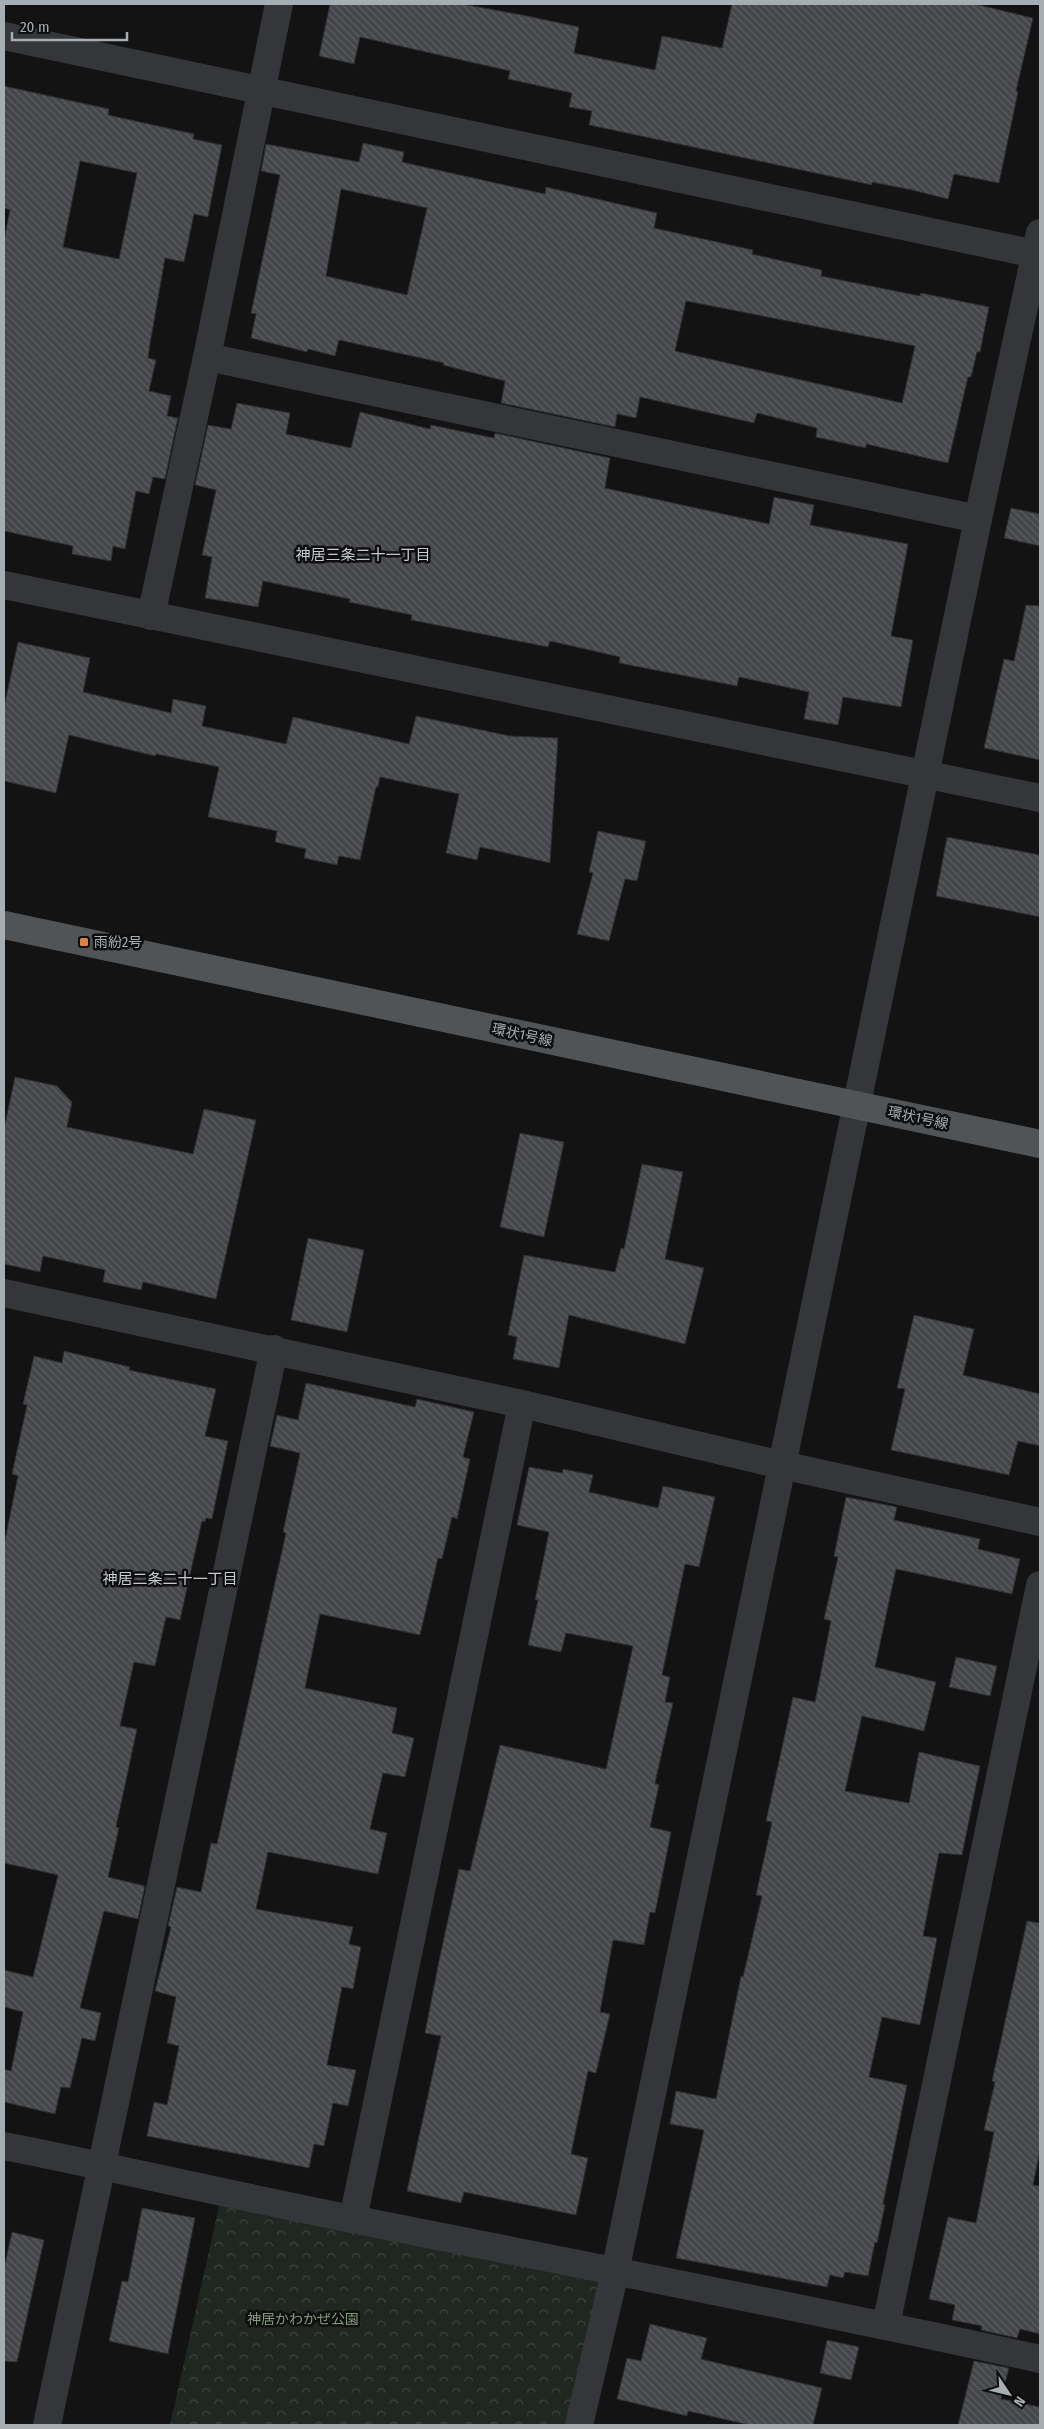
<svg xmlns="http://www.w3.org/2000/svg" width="1044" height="2429" font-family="'Fira Sans Condensed','Noto Sans JP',sans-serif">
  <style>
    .forest { fill: url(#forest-crowns) }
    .building { fill: url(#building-back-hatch); stroke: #2d2e30; fill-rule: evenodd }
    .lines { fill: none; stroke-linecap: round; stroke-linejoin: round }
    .minor { stroke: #343639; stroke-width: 28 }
    .major { stroke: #515457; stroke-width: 28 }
    .poi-dot { fill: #dd8342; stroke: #0e0e0f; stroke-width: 2 }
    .labels { text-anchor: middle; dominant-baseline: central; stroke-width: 5; stroke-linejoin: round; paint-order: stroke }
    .poi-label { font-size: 14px; fill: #a6adb3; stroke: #0e0e0f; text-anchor: start }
    .street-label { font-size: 14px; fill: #a6adb3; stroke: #0e0e0f }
    .park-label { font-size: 14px; fill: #849c7f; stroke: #0e0e0f }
    .neighbourhood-label { font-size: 15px; fill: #c6cbd0; stroke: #0e0e0f }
  </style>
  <defs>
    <pattern id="forest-crowns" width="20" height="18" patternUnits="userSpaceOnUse" patternTransform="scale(1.25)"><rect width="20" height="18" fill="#202620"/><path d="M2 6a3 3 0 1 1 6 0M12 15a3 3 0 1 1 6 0" fill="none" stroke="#3d433e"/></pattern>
    <pattern id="building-back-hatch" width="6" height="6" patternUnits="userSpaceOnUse" patternTransform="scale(1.25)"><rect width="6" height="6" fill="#454649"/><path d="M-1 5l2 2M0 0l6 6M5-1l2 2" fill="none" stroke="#5d5e61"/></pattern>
  </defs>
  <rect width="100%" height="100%" fill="#131314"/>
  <path class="forest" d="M222,2193L615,2272L579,2425H170Z"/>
  <g class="building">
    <path d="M330,4H462L522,15L579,27L574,53L655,70L662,36L722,48L732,4H975L1033,18L1016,91L1018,92L999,183L954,174L948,199L912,190L872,182V185L589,125L592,111L569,107L572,93L508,79L510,71L360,37L354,64L319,56Z"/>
    <path d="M4,86L109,109L108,115L194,134L193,139L222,145L208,217L194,214L184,262L165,258L150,344L148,358L156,360L149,391L171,396L167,416L178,418L165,479L153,477L149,494L136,491L125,549L113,546L111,561L72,554L73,546L4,531V240L10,210L4,208ZM80,161L137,173L119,259L63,247Z"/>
    <path d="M363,143L404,152L402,162L545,194L546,187L657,213L654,228L753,250L752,254L822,270L821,276L920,296L921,293L989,307L980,352H977L971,377H968L948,463L866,444V448L816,437L817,428L757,413L754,423L640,397L636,418L617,414L615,427L501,403L505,381L443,365L444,363L339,340L335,356L308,349L307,352L251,338L256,314L251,313L280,175L261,171L266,144L359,162ZM341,189L427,208L407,295L326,276ZM686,301L915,346L902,403L675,351Z"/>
    <path d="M237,403L290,413L286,434L351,448L360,412L430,429L431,425L494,438L495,433L610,458L605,488L769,524L774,497L814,505L810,525L908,544L891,636L913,640L901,707L843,697L838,725L804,719L809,692L739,677L737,686L619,663L620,657L550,641L548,647L411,620L412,615L349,602L350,599L263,581L258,607L205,598L212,557L202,555L216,490L195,485L208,425L231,429Z"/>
    <path d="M1011,508L1040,514V546L1004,538Z"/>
    <path d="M1026,605L1040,606V760L984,748L1004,659L1014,661Z"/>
    <path d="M18,642L90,658L83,692L171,713L173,699L206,706L202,726L286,744L293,717L409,744L416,716L510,736L558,738L550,863L480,847L477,860L446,853L459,794L380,777L378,787H376L360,860L339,856L337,865L304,858L306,849L275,842L277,831L208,817L219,767L156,754L155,756L69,735L56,793L4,781V707Z"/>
    <path d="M598,831L646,841L637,881L625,879L609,941L577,934L593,873L589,872Z"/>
    <path d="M947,837L1040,855V917L936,896Z"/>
    <path d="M15,1077L57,1086L72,1102L67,1127L193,1154L204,1109L256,1120L216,1299L143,1282L141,1290L103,1282L105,1270L43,1256L40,1272L4,1264V1129Z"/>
    <path d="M520,1133L564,1142L544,1237L500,1227Z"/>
    <path d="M642,1164L683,1172L665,1259L704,1268L685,1344L569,1315L559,1368L513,1359L517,1337L508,1335L524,1255L615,1272L621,1248L624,1249Z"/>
    <path d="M308,1238L364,1250L347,1332L291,1320Z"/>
    <path d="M914,1315L974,1329L963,1375L1040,1394V1446L1018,1441L1009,1475L891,1450L905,1389L897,1388Z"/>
    <path d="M64,1351L130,1367L129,1370L216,1389L205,1436L228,1441L212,1519L206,1518L205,1522L202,1521L180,1620L166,1617L155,1666L134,1662L120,1726L137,1729L116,1827L119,1828L108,1877L145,1886L138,1919L104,1911L80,2008L101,2013L95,2041L82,2038L70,2088L61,2087L55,2114L4,2102V2069L11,2071L23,2012L4,2007V1970L33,1977L58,1875L4,1863V1545L18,1476L12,1474L27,1405L23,1404L34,1356L62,1363Z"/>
    <path d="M306,1383L415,1407L417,1399L474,1412L463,1457L470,1459L457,1519L452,1517L442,1559L438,1558L420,1635L320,1614L305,1688L397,1708L392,1733L414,1738L405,1777L383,1773L370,1829L387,1833L378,1874L268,1852L256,1909L353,1927L349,1944L361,1947L353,1989L342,1987L327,2065L356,2070L348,2106L333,2103L324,2146L314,2144L309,2168L147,2136L154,2102L167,2105L179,2046L167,2043L176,1997L155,1991L171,1927L168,1926L177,1887L201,1892L211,1843L217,1844L286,1533L283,1532L300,1453L270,1446L277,1415L298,1420Z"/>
    <path d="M529,1467L562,1473L563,1469L593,1475L589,1492L658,1508L663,1486L715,1497L699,1567L685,1564L662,1675L670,1677L665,1702L673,1703L655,1783L659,1785L650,1827L671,1832L655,1913L650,1912L644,1945L613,1940L600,2012L610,2014L596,2073L588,2071L571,2154L588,2158L576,2215L464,2192L461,2203L407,2191L441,2036L425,2033L439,1961L459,1869L470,1871L500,1745L606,1769L633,1646L566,1633L561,1652L528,1645L538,1600H535L549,1532L517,1525Z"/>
    <path d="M846,1497L897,1507L894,1520L980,1539L978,1549L1020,1559L1012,1594L896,1569L875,1667L936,1682L924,1731L862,1716L845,1791L909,1803L919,1752L980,1766L962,1855L939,1853L923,1936L937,1938L920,2025L882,2017L869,2077L907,2085L883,2204L885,2205L877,2243L875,2242L868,2276L845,2272L843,2278L830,2275L827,2287L676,2258L704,2130L670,2124L676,2091L716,2099L741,1976L743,1977L762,1896L756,1895L772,1822L766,1821L793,1697L815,1702L831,1621L824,1619L838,1557L834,1556Z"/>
    <path d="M956,1657L997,1666L990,1696L949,1687Z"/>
    <path d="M1027,1921L1040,1923V2150L1033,2185L1040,2186V2334L1020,2329L1017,2338L981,2330L982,2326L952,2320L955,2305L929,2299L948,2217L976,2223L994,2132L984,2130L995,2082L992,2081Z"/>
    <path d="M142,2208L195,2218L168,2354L109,2341L122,2281L128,2282Z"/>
    <path d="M12,2232L44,2240L17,2362L4,2361V2268Z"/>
    <path d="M650,2324L707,2338L701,2359L822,2388L813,2425H750L688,2411L687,2416L617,2399L627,2358L641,2361Z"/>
    <path d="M827,2340L859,2347L851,2380L820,2373Z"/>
    <path d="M974,2361L1009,2368L1001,2399L1040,2407V2425H958Z"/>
  </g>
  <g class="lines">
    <g class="minor">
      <path d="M4,36L1040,255"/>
      <path d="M207,357L978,519"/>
      <path d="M4,585L1040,798"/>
      <path d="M151,616L207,357L279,4"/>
      <path d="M4,1293L522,1404L782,1465L1040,1522"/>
      <path d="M4,2146C120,2169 236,2196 352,2219C582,2265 812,2309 1040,2359"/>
      <path d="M353,2219L522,1404"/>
      <path d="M886,2325L1040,1585"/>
      <path d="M47,2425L274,1349"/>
      <path d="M579,2425L615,2272L978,519L1040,233"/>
    </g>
    <path class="major" d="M4,925L1040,1144"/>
  </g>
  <rect class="poi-dot" x="79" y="937" width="10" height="10" rx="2.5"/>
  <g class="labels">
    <g class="poi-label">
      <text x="94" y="942">雨紛2号</text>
    </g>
    <g class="street-label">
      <text transform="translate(522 1035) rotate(12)">環状1号線</text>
      <text transform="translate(918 1118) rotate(12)">環状1号線</text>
    </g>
    <g class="park-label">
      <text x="303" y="2319">神居かわかぜ公園</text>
    </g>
    <g class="neighbourhood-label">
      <text x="363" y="555">神居三条二十一丁目</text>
      <text x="170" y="1579">神居二条二十一丁目</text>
    </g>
  </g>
  <rect width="1044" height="2429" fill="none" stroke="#a6adb3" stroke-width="10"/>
  <g transform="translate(1009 2394) rotate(125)" stroke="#0e0e0f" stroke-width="4" paint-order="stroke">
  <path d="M0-4L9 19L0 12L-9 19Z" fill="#a6adb3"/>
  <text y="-8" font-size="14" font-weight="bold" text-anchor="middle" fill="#a6adb3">N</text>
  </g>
  <path d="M12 32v8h115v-8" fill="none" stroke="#a6adb3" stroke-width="2.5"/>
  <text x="20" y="32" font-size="15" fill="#a6adb3" stroke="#0e0e0f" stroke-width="4" paint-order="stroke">20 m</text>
</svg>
